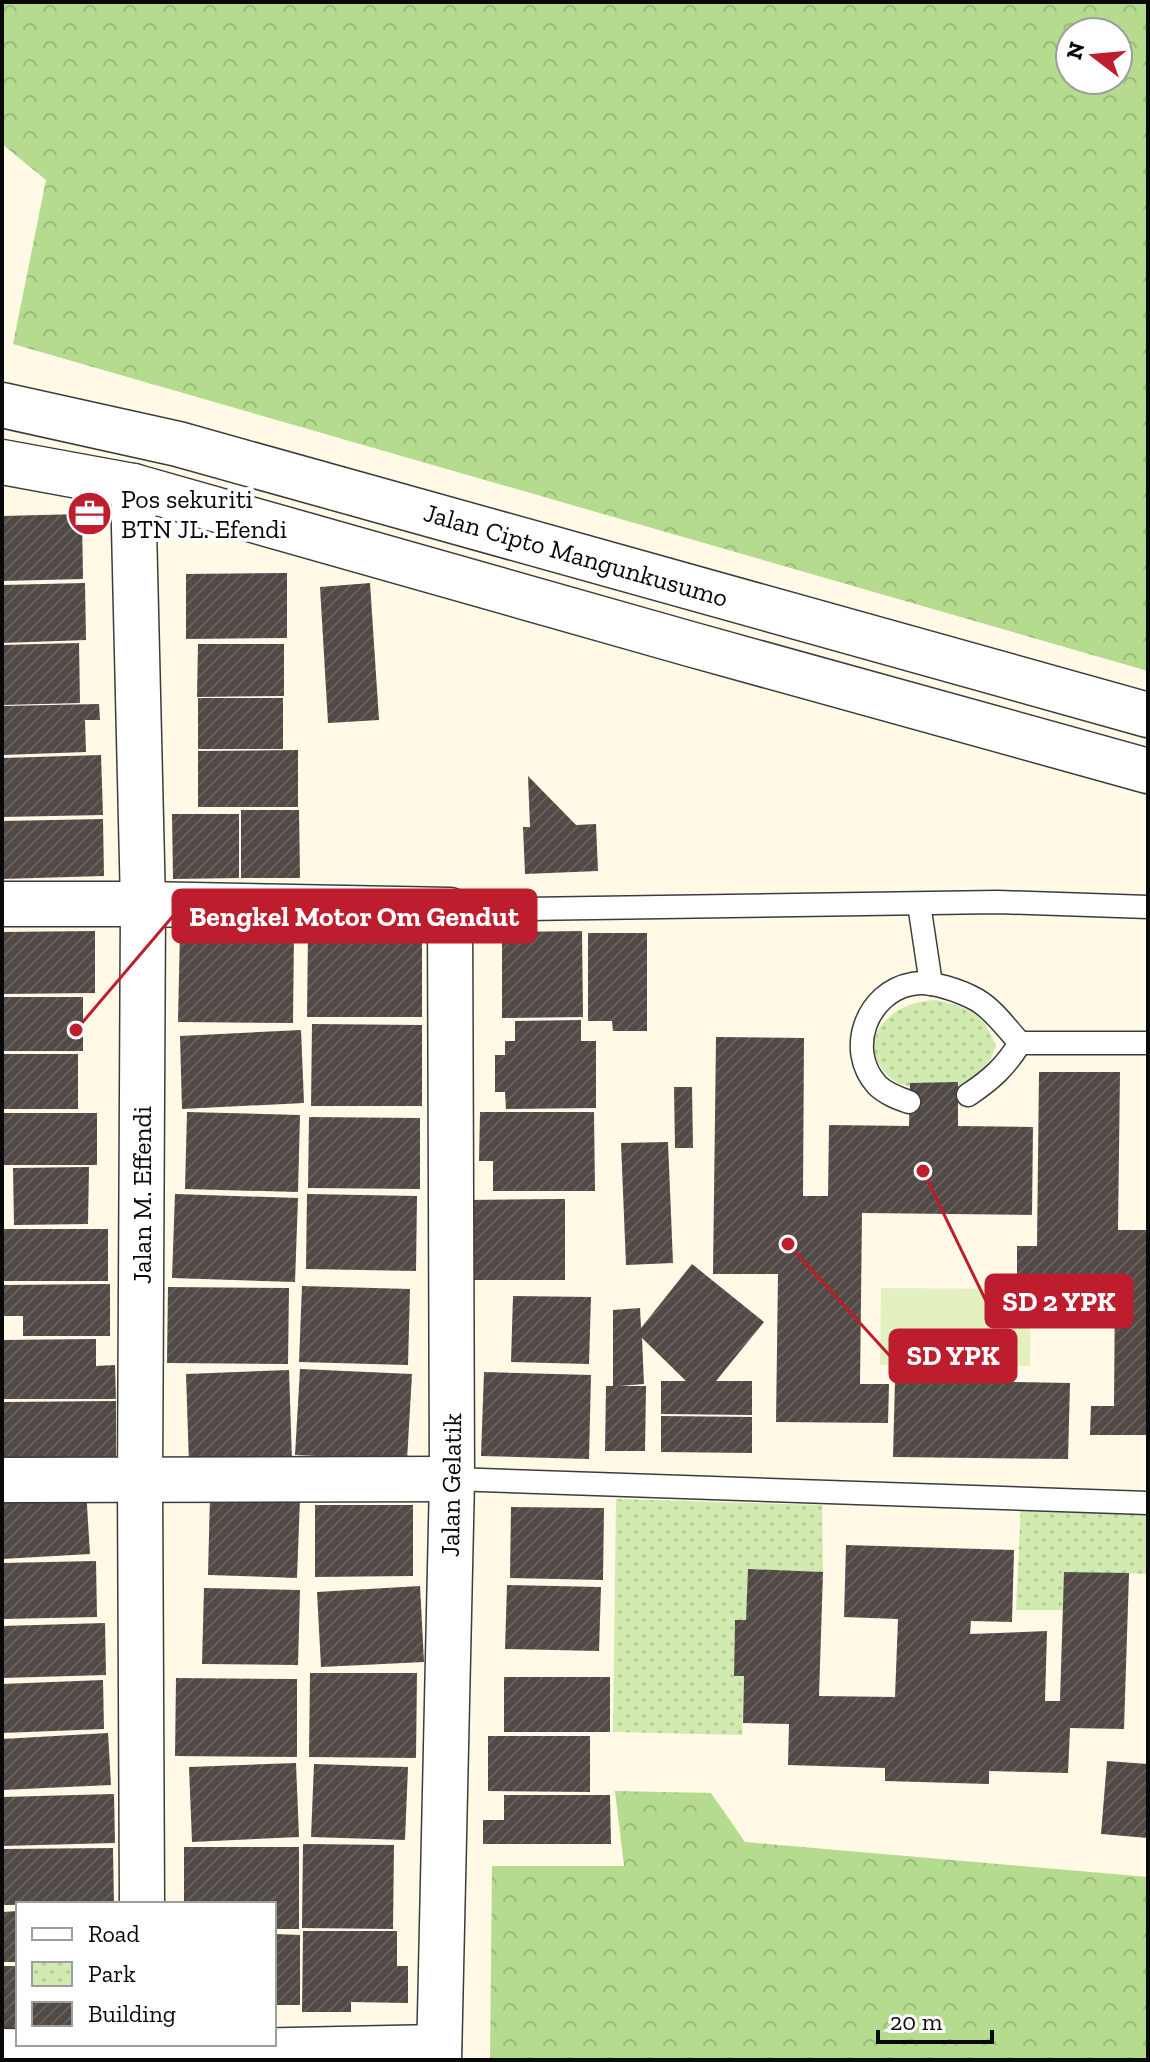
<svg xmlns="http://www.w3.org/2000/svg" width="1150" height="2062" font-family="'Zilla Slab',serif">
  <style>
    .forest { fill: url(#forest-crowns); fill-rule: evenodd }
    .park { fill: url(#park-dots) }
    .pitch { fill: #e3f1c1 }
    .building { fill: url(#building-hatch) }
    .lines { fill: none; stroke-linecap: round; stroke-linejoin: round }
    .service-casing { stroke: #3c3c3c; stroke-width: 25 }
    .minor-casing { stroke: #3c3c3c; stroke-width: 47 }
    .tertiary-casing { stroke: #3c3c3c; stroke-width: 47 }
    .service { stroke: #fff; stroke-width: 22 }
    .minor { stroke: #fff; stroke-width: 44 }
    .tertiary { stroke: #fff; stroke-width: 44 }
    .labels { text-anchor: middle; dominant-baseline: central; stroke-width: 8; stroke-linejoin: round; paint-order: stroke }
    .poi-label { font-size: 26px; fill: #090909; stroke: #fff; text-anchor: start }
    .street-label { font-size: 26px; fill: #090909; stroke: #fff }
    .leader { fill: none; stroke: #bd1d2d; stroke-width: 3 }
    .callout-dot { fill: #bd1d2d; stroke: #fff; stroke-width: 3 }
    .callout { fill: #bd1d2d; stroke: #bd1d2d; stroke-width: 3 }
    .callout-label { font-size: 28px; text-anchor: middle; font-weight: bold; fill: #fff }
  </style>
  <defs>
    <pattern id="forest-crowns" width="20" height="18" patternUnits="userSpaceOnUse" patternTransform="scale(2)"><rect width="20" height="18" fill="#b5db8e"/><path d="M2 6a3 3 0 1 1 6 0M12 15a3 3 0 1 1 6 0" fill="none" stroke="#9abb79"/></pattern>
    <pattern id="park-dots" width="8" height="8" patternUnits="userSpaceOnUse" patternTransform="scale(2)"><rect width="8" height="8" fill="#d1eaaf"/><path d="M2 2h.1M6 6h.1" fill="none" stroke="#b2c795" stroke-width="1.8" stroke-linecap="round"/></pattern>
    <pattern id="building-hatch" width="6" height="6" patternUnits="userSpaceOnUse" patternTransform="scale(2)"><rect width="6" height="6" fill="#524a46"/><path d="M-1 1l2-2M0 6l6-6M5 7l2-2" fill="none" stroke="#665f5c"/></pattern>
  </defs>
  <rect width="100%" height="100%" fill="#fff9e6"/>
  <g class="forest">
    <path d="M2,2H1148V671L13,344L46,180L2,144ZM1070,32H1118V80H1070Z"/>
    <path d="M615,1791L711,1793L745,1842L1148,1877V2060H490L492,1866H624Z"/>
  </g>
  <g class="park">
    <path d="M936,1000C970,1008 982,1012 996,1046C992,1059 977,1082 963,1088C949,1093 908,1089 896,1082C874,1068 865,1040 886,1020C900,1006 917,1001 936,1000Z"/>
    <path d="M616,1499L822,1505L823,1572L748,1570L746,1620H735L734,1675L744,1676L742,1735L613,1732Z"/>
    <path d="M1021,1504L1148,1508V1574L1065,1572L1063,1610H1016Z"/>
  </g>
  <path class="pitch" d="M881,1288L1031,1289L1030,1366L880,1365Z"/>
  <g class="building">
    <path d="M82,514L83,579L2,581V516Z"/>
    <path d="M287,573V638L186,639V574Z"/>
    <path d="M85,583L86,640L2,643V585Z"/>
    <path d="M370,583L379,720L328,723L320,587Z"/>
    <path d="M79,643L80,703L2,705V645Z"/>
    <path d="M198,644H284V696L197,697Z"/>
    <rect x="198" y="698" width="85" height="51"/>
    <path d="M99,704L100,720H85L86,752L2,755V706Z"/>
    <path d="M298,750V807H198V751Z"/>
    <path d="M101,755L103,815L2,817V758Z"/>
    <path d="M528,776L576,825L596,824L598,871L525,874L523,827H530Z"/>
    <path d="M241,810H299L300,878H241Z"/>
    <path d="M172,814H239V878L173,879Z"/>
    <path d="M103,819L104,876L2,879V821Z"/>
    <path d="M180,930L294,931L293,1023L178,1022Z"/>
    <path d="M95,931V993L2,994V932Z"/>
    <path d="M582,931L583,1017L502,1018V932Z"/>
    <path d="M422,932V1017H307L308,933Z"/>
    <path d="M588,933H647V1031H613L612,1021H588Z"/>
    <rect x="2" y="997" width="81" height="54"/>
    <path d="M581,1020V1041H596V1108L506,1109L505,1092H495V1055H505V1041H515V1021Z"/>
    <path d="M312,1024L422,1025V1106H311Z"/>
    <path d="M301,1030L304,1103L182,1109L180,1036Z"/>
    <path d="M716,1037L804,1038L803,1196H828L829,1125L909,1126L910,1083L958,1082V1126L1033,1127L1032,1215L862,1213L860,1384H889L888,1423L776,1422L778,1274H713Z"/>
    <rect x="2" y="1054" width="76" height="55"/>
    <path d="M1039,1072H1120L1118,1230H1148V1435H1090L1091,1406H1114L1115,1282L1017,1281V1246H1037Z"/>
    <path d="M674,1087H692L693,1148H675Z"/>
    <path d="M187,1112L300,1115L298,1192L185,1189Z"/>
    <path d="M480,1112H594L595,1191H493V1161H479Z"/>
    <rect x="2" y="1113" width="95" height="52"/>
    <path d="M309,1117L420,1118V1189L308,1188Z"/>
    <path d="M668,1142L673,1263L626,1265L621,1143Z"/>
    <path d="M89,1167L88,1224L14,1225L13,1168Z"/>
    <path d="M175,1194L298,1198L295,1282L172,1278Z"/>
    <path d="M307,1194L417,1196L416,1271L306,1269Z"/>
    <path d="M565,1199V1280H467L468,1200Z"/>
    <rect x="2" y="1229" width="106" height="52"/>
    <path d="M692,1264L764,1322L716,1381H752V1415L661,1414V1381H686L642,1338L644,1384L619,1386H646L645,1451H605L606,1386H613V1310L640,1308L641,1328Z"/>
    <path d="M110,1284V1336H23V1316H2V1285Z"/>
    <path d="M302,1286L410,1289L408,1365L299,1362Z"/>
    <path d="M168,1287L289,1288L288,1364L167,1363Z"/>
    <path d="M513,1296L591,1297L589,1364L511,1362Z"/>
    <path d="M96,1339V1366L115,1365L116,1399H2V1340Z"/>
    <path d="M300,1369L412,1374L407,1460L295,1455Z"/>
    <path d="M289,1370L292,1461L189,1464L186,1374Z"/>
    <path d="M484,1372L591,1375L589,1459L481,1456Z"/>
    <path d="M895,1380L1070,1383L1068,1459L893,1457Z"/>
    <path d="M116,1401V1461H2V1402Z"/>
    <path d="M661,1416L752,1417V1453L661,1452Z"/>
    <path d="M86,1489L90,1554L2,1559V1494Z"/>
    <path d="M210,1496L300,1498L297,1578L208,1575Z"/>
    <path d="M315,1505H413V1576L315,1577Z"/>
    <path d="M511,1507L604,1508L603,1580L510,1578Z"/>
    <path d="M846,1545L1014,1550L1012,1622L971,1621L970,1634L1047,1631L1045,1701H1060L1064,1572L1129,1573L1124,1729L1070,1728L1068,1773L989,1771V1784L885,1781V1768L788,1765L789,1724L743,1723L744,1676H734L735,1620H746L748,1569L823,1572L819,1696L895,1697L898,1619L844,1617Z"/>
    <path d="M96,1561L97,1617L2,1619V1563Z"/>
    <path d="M507,1585L601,1587L599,1651L505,1649Z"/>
    <path d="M420,1586L424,1662L321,1667L317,1592Z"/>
    <path d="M204,1588L300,1590L298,1665L202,1664Z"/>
    <path d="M105,1623L106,1675L2,1678V1626Z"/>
    <path d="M310,1673H417L416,1758L309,1757Z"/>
    <rect x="504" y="1677" width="106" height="55"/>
    <path d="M176,1678L297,1679V1757L175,1756Z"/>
    <path d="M103,1680L104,1729L2,1733V1684Z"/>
    <path d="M108,1733L111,1785L2,1790V1739Z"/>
    <path d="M488,1736H590V1792L488,1791Z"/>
    <path d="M1107,1761L1148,1764V1838L1101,1834Z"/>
    <path d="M296,1763L299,1837L192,1842L189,1767Z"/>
    <path d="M314,1764L408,1767L405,1840L311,1837Z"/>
    <path d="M114,1794L115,1843L2,1846V1797Z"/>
    <path d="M504,1795H610L611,1844H483V1820H504Z"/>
    <path d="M303,1844L394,1845L393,1929L302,1928Z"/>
    <path d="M184,1847H299V1929H274V1904H184Z"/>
    <path d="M113,1848L114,1904L2,1905V1849Z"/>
    <path d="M18,1911V1962H2V1912Z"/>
    <path d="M303,1931H397V1966H408V2003L351,2002V2012H302Z"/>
    <path d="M274,1934L300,1935V2005H274Z"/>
    <rect x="2" y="1966" width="16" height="63"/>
  </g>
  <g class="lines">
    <defs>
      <g id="service">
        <path d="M919,904L931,984"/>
        <path d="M450,910L998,902L1148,907"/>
        <path d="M1020,1043H1148"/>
        <path d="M909,1102C898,1098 886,1094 877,1085C845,1050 867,992 912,984C930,980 961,991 977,1000C994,1010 1007,1029 1020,1043C1005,1067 992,1079 968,1095"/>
        <path d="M452,1479L1148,1503"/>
      </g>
      <g id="minor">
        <path d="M133,486L143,904L140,1481L142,1904"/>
        <path d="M2,904H143L450,910L452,1479L439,2060"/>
        <path d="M2,1480L452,1479"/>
        <path d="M2,2051L143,2053L439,2047"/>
      </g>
      <g id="tertiary">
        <path d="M2,405L178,444L1148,715"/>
        <path d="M2,462L133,486L690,644L1148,771"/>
      </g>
    </defs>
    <use href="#service" class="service-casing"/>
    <use href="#minor" class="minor-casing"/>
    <use href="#tertiary" class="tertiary-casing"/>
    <use href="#service" class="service"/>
    <use href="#minor" class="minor"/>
    <use href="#tertiary" class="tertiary"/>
  </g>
  <defs>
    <symbol id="office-disc" viewBox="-11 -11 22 22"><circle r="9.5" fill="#bd1d2d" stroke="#fff"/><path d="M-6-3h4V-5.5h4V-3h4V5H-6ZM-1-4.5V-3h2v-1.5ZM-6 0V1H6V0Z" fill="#fff"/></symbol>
  </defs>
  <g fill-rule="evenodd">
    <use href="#office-disc" x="64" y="488" width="51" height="51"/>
  </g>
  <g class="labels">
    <g class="poi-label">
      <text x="121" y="499">Pos sekuriti<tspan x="121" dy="30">BTN JL. Efendi</tspan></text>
    </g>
    <g class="street-label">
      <text transform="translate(576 555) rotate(16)">Jalan Cipto Mangunkusumo</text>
      <text transform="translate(142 1195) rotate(-90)">Jalan M. Effendi</text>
      <text transform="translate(451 1485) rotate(-89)">Jalan Gelatik</text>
    </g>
  </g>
  <path class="leader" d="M76 1030L173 916M923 1171L986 1301M788 1244L890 1356"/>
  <g class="callout-dot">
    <circle cx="76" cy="1030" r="8"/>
    <circle cx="923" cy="1171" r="8"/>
    <circle cx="788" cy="1244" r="8"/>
  </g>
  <g class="callout">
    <rect x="173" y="890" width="363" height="52" rx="8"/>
    <rect x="986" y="1275" width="146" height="52" rx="8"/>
    <rect x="890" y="1330" width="126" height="52" rx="8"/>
  </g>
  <g class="callout-label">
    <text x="354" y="926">Bengkel Motor Om Gendut</text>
    <text x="1059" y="1311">SD 2 YPK</text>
    <text x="953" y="1365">SD YPK</text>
  </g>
  <rect width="1150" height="2062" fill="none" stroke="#090909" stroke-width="8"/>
  <rect x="16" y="1902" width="260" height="144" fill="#ffffff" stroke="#9d9d9d" stroke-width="2"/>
  <rect x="32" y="1928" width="40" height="12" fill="#ffffff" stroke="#9d9d9d" stroke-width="2"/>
  <text x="88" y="1942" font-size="24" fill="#090909">Road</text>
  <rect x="32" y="1962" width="40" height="24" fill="url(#park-dots)" stroke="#9d9d9d" stroke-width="2"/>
  <text x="88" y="1982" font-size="24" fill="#090909">Park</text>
  <rect x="32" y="2002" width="40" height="24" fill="url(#building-hatch)" stroke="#9d9d9d" stroke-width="2"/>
  <text x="88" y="2022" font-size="24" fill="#090909">Building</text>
  <g transform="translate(1094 56) rotate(286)"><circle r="38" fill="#ffffff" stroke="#9d9d9d" stroke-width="2"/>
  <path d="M0-6L14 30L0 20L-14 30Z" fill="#bd1d2d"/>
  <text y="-12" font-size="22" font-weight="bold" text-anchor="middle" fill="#090909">N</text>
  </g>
  <path d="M878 2030v12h114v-12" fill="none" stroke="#090909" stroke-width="4"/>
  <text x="890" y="2030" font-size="24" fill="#090909" stroke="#ffffff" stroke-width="6" paint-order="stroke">20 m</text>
</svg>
